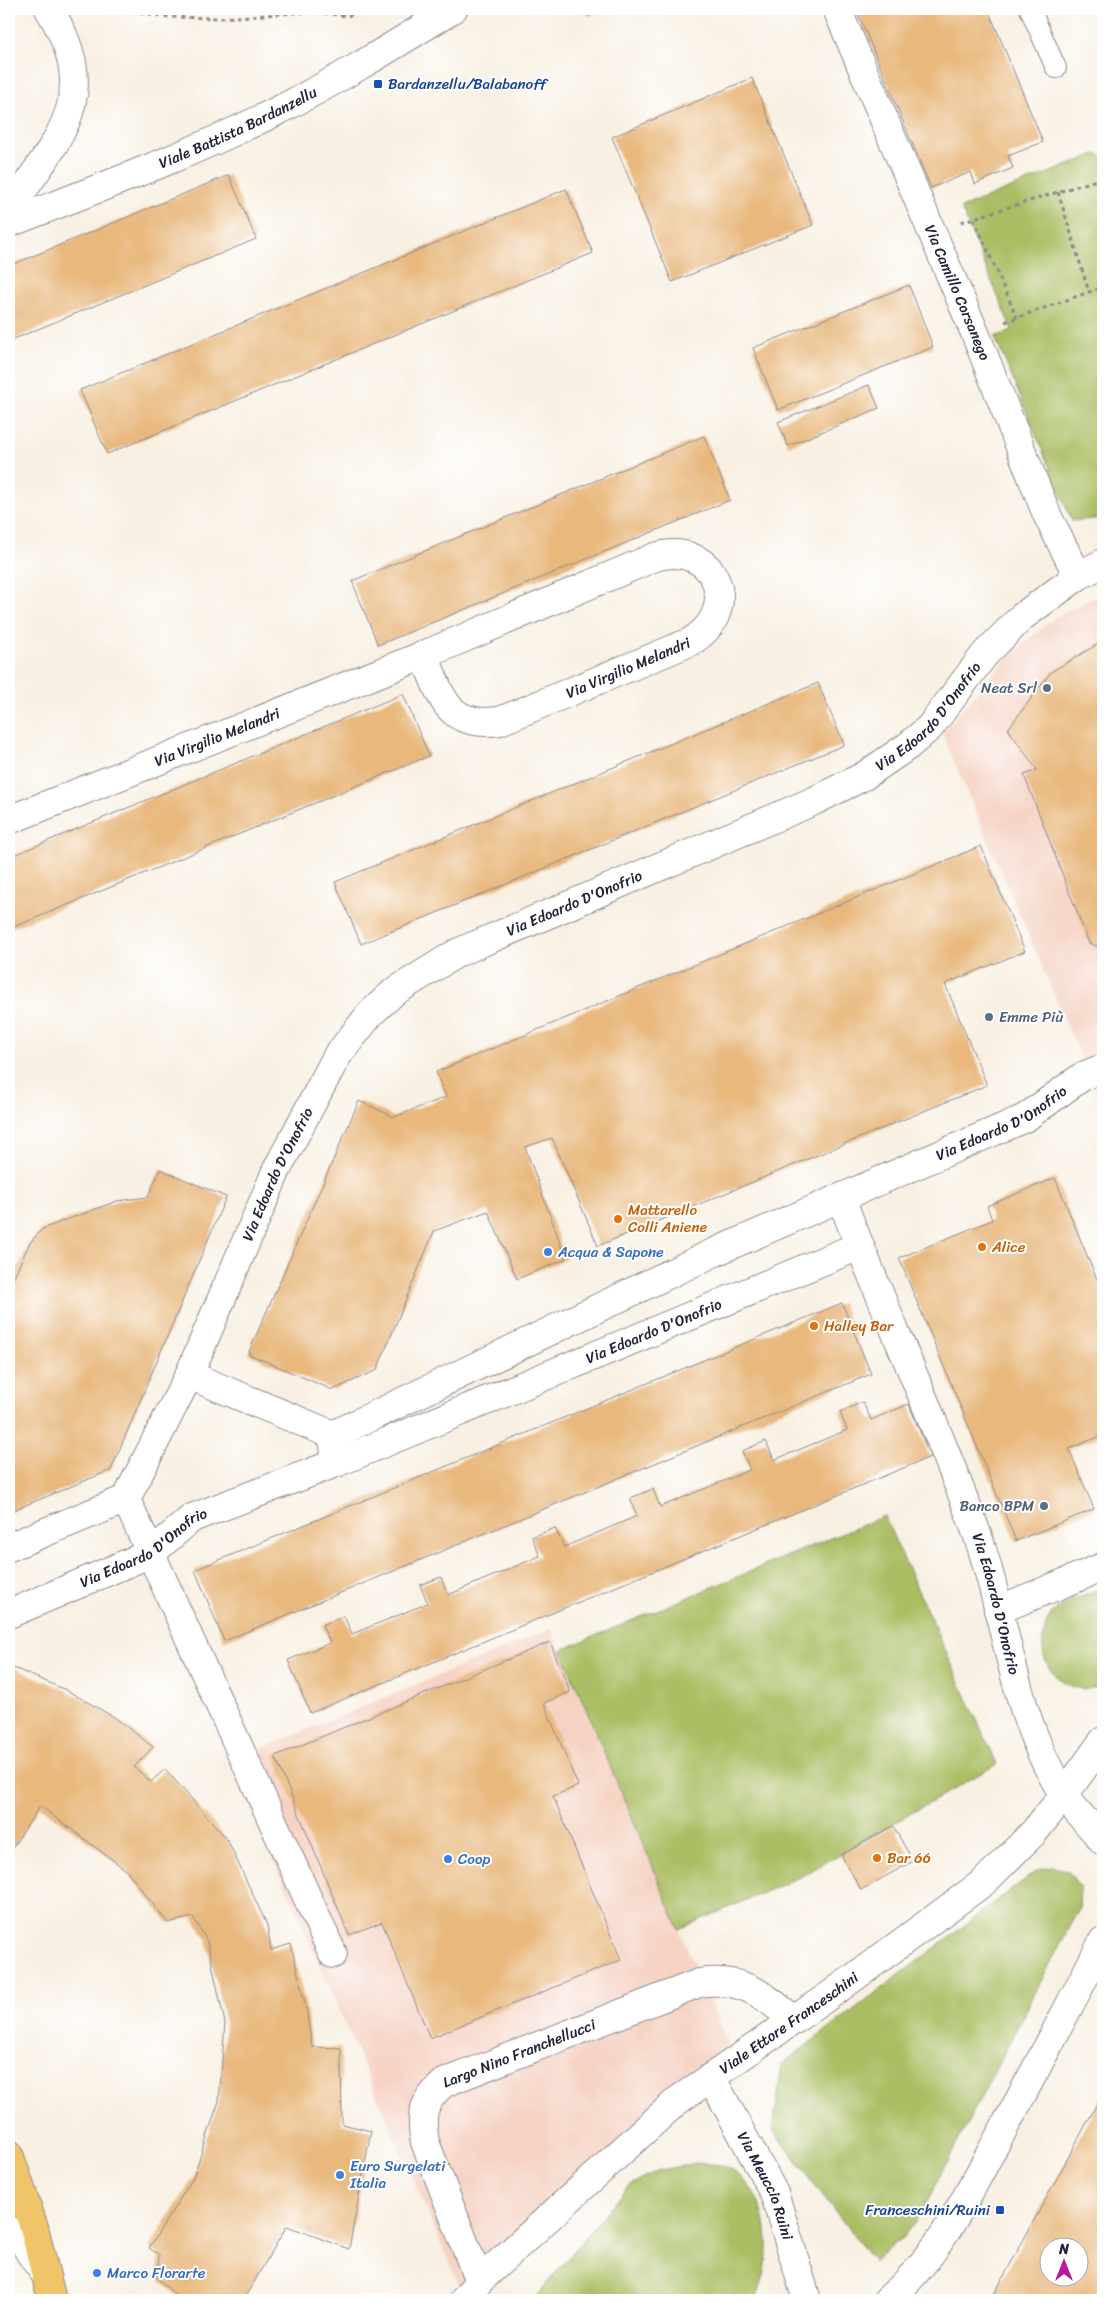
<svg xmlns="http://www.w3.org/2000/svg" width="1112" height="2309" font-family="Sriracha,sans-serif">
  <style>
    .built { fill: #f5d2c2 }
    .green { fill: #aabe63; stroke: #66704f }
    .building { fill: #e8b87d; fill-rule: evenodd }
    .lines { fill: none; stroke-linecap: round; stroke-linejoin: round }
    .lane-casing { stroke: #8d898e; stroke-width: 22 }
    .street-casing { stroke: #8d898e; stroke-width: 30 }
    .primary-casing { stroke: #8d898e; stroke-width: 30 }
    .path { stroke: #8d898e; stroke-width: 3; stroke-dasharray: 4 4; stroke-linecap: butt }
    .lane { stroke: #fff; stroke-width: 20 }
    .street { stroke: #fff; stroke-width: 28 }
    .primary { stroke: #f0c469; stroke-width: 28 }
    .transit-dot { fill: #1a4fb4; stroke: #fff; stroke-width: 2 }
    .service-dot { fill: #5c6f8a; stroke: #fff; stroke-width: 2 }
    .food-dot { fill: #e8710a; stroke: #fff; stroke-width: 2 }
    .shop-dot { fill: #3f7fe0; stroke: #fff; stroke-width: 2 }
    .labels { text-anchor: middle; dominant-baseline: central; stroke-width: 4; stroke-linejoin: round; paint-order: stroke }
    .transit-label { font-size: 15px; fill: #164399; stroke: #fff; text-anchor: start }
    .street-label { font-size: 15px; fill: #22223b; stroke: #fff }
    .service-label { font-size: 15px; fill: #4e5e75; stroke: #fff; text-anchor: end }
    .food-label { font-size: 15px; fill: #c56008; stroke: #fff; text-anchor: start }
    .shop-label { font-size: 15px; fill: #366cbe; stroke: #fff; text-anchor: start }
  </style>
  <rect width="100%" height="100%" fill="#fff"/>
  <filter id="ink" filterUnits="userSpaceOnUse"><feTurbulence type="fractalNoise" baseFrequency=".02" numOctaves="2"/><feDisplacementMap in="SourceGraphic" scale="10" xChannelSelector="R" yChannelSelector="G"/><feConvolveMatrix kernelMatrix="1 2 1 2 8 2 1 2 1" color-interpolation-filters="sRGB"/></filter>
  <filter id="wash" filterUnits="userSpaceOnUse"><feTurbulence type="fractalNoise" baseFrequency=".0096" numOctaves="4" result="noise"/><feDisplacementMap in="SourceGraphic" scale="20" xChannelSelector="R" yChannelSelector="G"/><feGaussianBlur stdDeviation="1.12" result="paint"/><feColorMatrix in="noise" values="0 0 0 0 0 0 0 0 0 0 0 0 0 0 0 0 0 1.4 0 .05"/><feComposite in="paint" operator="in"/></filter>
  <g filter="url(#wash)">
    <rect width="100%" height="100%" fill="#f8f0e2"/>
    <g class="built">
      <path d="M1103,593V1052L1082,1060L942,733L1007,658L1054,618Z"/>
      <path d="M551,1629L732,2053L462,2292L231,1761Z"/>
    </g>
    <g class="green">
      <path d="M1096,154L1103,157V518L1072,521L995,337L1012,330L961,208Z"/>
      <path d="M884,1516L997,1764L802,1876L679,1929L561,1650Z"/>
      <path d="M1103,1588V1685C1068,1700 1035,1667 1044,1632C1046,1625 1048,1616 1054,1611C1067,1600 1088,1595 1103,1588Z"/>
      <path d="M1054,1867L1068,1871L1080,1887L1079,1908L920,2215L903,2237L874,2262L773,2130L782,2064L1027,1878L1040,1869Z"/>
      <path d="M695,2163C704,2164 717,2163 725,2167C772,2187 776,2260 755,2300H533L628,2186L657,2171Z"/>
    </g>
    <g id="blocks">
      <g class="building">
        <path d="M585,9H605L588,16Z"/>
        <path d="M856,9H988L1043,142L1008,156L1013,168L975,184L971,172L931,188Z"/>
        <path d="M752,78L813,225L672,282L612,137Z"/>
        <path d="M229,175L256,239L9,341V266Z"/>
        <path d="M566,189L593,253L107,454L80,390Z"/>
        <path d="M909,285L933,347L778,410L753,348Z"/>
        <path d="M869,385L879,408L788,446L778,422Z"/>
        <path d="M704,436L730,500L378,645L352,581Z"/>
        <path d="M1103,641V949L1089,943L1024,775L1037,770L1008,729L1051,672Z"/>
        <path d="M818,683L844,745L361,944L335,882Z"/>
        <path d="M403,694L429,756L9,929V857Z"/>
        <path d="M981,846L1025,951L945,984L987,1085L598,1246L552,1138L525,1147L566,1259L517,1279L488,1211L434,1231L377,1370L333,1390L248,1354L359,1101L394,1117L446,1097L436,1072Z"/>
        <path d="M160,1169L226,1197L111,1470L9,1512V1281H12L29,1244L42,1229L117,1201L148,1197Z"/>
        <path d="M1055,1178L1103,1294V1435L1069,1449L1094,1509L1016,1541L899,1258L992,1220L987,1206Z"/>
        <path d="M842,1303L871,1374L224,1641L195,1570Z"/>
        <path d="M863,1402L871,1420L909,1404L930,1457L310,1713L288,1660L330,1643L322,1625L344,1616L352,1634L428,1603L420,1585L441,1577L448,1595L540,1556L532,1537L555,1528L564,1547L637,1516L630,1498L653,1489L660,1507L750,1470L742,1451L766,1441L774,1460L847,1430L840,1412Z"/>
        <path d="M550,1642L570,1692L544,1703L578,1786L553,1796L621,1960L430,2038L382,1922L349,1935L275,1756Z"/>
        <path d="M9,1666L66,1690L114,1717L153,1747L134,1767L151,1782L165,1769L227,1839L267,1925L271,1950L291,1944L306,2008L312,2047L341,2048L342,2124L371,2131L349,2249L287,2226L243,2300H181L157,2278L159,2255L149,2248L193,2178L219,2101L225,2023L207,1941L193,1917L168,1923L126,1870L40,1806L9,1853Z"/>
        <path d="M893,1826L913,1861L861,1890L841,1855Z"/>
        <path d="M1103,2093V2224L1098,2234L1103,2237V2300H991ZM1050,2246H1080V2276H1050Z"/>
      </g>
    </g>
  </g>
  <g filter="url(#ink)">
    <use href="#blocks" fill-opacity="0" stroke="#8d898e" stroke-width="1"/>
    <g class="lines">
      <defs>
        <g id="lane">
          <path d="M1030,9L1056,68"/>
          <path d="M9,2225L29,2259L43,2278"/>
        </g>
        <g id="street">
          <path id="s1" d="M837,9L975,333L1047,515L1078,576"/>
          <path d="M9,210C58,138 104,97 49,9"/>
          <path id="s2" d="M9,223C99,188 192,154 279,110C339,80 396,44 453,9"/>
          <path id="s3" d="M9,820L424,655L655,557C715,539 745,610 690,642L500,721C446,728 442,697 424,655"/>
          <path id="s4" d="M841,1198C884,1311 936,1421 977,1534C1008,1621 1012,1716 1064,1795C1075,1811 1091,1826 1103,1841"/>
          <path id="s5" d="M189,1375L333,1435L715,1252L1025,1118L1083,1076L1103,1068"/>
          <path id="s6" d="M336,1463L859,1246"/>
          <path d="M126,1499L333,1954"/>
          <path id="s7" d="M9,1547L126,1499L189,1375L277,1169L337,1056L371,1013L394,992L457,953L814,801L864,776L908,746L930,727L985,654L1023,616L1078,576L1103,563"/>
          <path d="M998,1610L1103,1567"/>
          <path id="s8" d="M9,1614L151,1553L192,1518L336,1463L334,1445"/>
          <path id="s9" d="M711,2077L774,2193L807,2300"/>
          <path id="s10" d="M479,2281L425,2142C420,2115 422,2102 444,2083L699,1983C743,1977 762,1994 794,2020"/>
          <path id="s11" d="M464,2300L479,2281L677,2101L830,1995L984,1882L1034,1832L1064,1795L1103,1741"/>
          <path d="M887,2300C939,2257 966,2197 998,2139C1034,2073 1069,2007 1103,1941"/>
        </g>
        <path id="primary" d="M9,2154L34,2227L52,2300"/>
      </defs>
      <use href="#lane" class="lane-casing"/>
      <use href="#street" class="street-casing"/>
      <use href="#primary" class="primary-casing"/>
      <g class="path">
        <path d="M117,9L167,17L220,18L312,12L347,16L369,9"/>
        <path d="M1058,192L1089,292"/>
        <path d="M974,219L1017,318"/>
        <path d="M961,222L1100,179L1103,181"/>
        <path d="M1005,322L1103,287"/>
      </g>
      <use href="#lane" class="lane"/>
      <use href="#street" class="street"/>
      <use href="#primary" class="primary"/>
    </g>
  </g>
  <g class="transit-dot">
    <rect x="373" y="79" width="10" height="10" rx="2.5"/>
    <rect x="995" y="2205" width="10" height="10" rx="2.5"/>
  </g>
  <g class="service-dot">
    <circle cx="1047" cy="688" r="5"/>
    <circle cx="989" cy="1017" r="5"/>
    <circle cx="1044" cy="1506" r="5"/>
  </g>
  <g class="food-dot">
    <circle cx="618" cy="1219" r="5"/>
    <circle cx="982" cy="1247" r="5"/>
    <circle cx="814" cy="1326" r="5"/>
    <circle cx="877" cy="1858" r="5"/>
  </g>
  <g class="shop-dot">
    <circle cx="548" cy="1252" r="5"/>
    <circle cx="448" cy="1859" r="5"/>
    <circle cx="340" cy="2175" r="5"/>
    <circle cx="97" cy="2273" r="5"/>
  </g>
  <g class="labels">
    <g class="transit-label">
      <text x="388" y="84">Bardanzellu/Balabanoff</text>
      <text x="990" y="2210" text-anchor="end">Franceschini/Ruini</text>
    </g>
    <g class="street-label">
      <text stroke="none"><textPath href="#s2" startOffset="248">Viale Battista Bardanzellu</textPath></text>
      <text stroke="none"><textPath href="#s1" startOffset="308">Via Camillo Corsanego</textPath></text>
      <text transform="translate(628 668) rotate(-23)">Via Virgilio Melandri</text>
      <text stroke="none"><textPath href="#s7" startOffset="1310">Via Edoardo D'Onofrio</textPath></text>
      <text stroke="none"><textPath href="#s3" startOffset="224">Via Virgilio Melandri</textPath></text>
      <text stroke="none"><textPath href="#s7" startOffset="905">Via Edoardo D'Onofrio</textPath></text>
      <text stroke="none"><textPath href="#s5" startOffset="894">Via Edoardo D'Onofrio</textPath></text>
      <text stroke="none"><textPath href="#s7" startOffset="485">Via Edoardo D'Onofrio</textPath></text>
      <text stroke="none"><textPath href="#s6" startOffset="344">Via Edoardo D'Onofrio</textPath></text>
      <text stroke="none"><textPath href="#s8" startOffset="151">Via Edoardo D'Onofrio</textPath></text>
      <text stroke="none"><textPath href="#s4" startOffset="435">Via Edoardo D'Onofrio</textPath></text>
      <text stroke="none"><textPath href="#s11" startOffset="428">Viale Ettore Franceschini</textPath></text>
      <text stroke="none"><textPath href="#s10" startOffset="296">Largo Nino Franchellucci</textPath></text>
      <text stroke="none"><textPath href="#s9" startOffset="122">Via Meuccio Ruini</textPath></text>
    </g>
    <g class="service-label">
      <text x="1037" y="688">Neat Srl</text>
      <text x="999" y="1017" text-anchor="start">Emme Più</text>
      <text x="1034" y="1506">Banco BPM</text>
    </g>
    <g class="food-label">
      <text x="628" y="1210">Mattarello<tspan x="628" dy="17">Colli Aniene</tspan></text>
      <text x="992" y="1247">Alice</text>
      <text x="824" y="1326">Halley Bar</text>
      <text x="887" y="1858">Bar 66</text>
    </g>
    <g class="shop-label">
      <text x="558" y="1252">Acqua &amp; Sapone</text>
      <text x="458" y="1859">Coop</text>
      <text x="350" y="2166">Euro Surgelati<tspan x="350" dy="17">Italia</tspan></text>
      <text x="107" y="2273">Marco Florarte</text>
    </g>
  </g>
  <rect width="1112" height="2309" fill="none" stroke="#fff" stroke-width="30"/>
  <g transform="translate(1064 2262)"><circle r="24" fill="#ffffff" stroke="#a7a7b1"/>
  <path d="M0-4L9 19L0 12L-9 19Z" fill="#b5179e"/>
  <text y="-8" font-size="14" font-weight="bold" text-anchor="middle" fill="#22223b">N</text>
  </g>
</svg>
